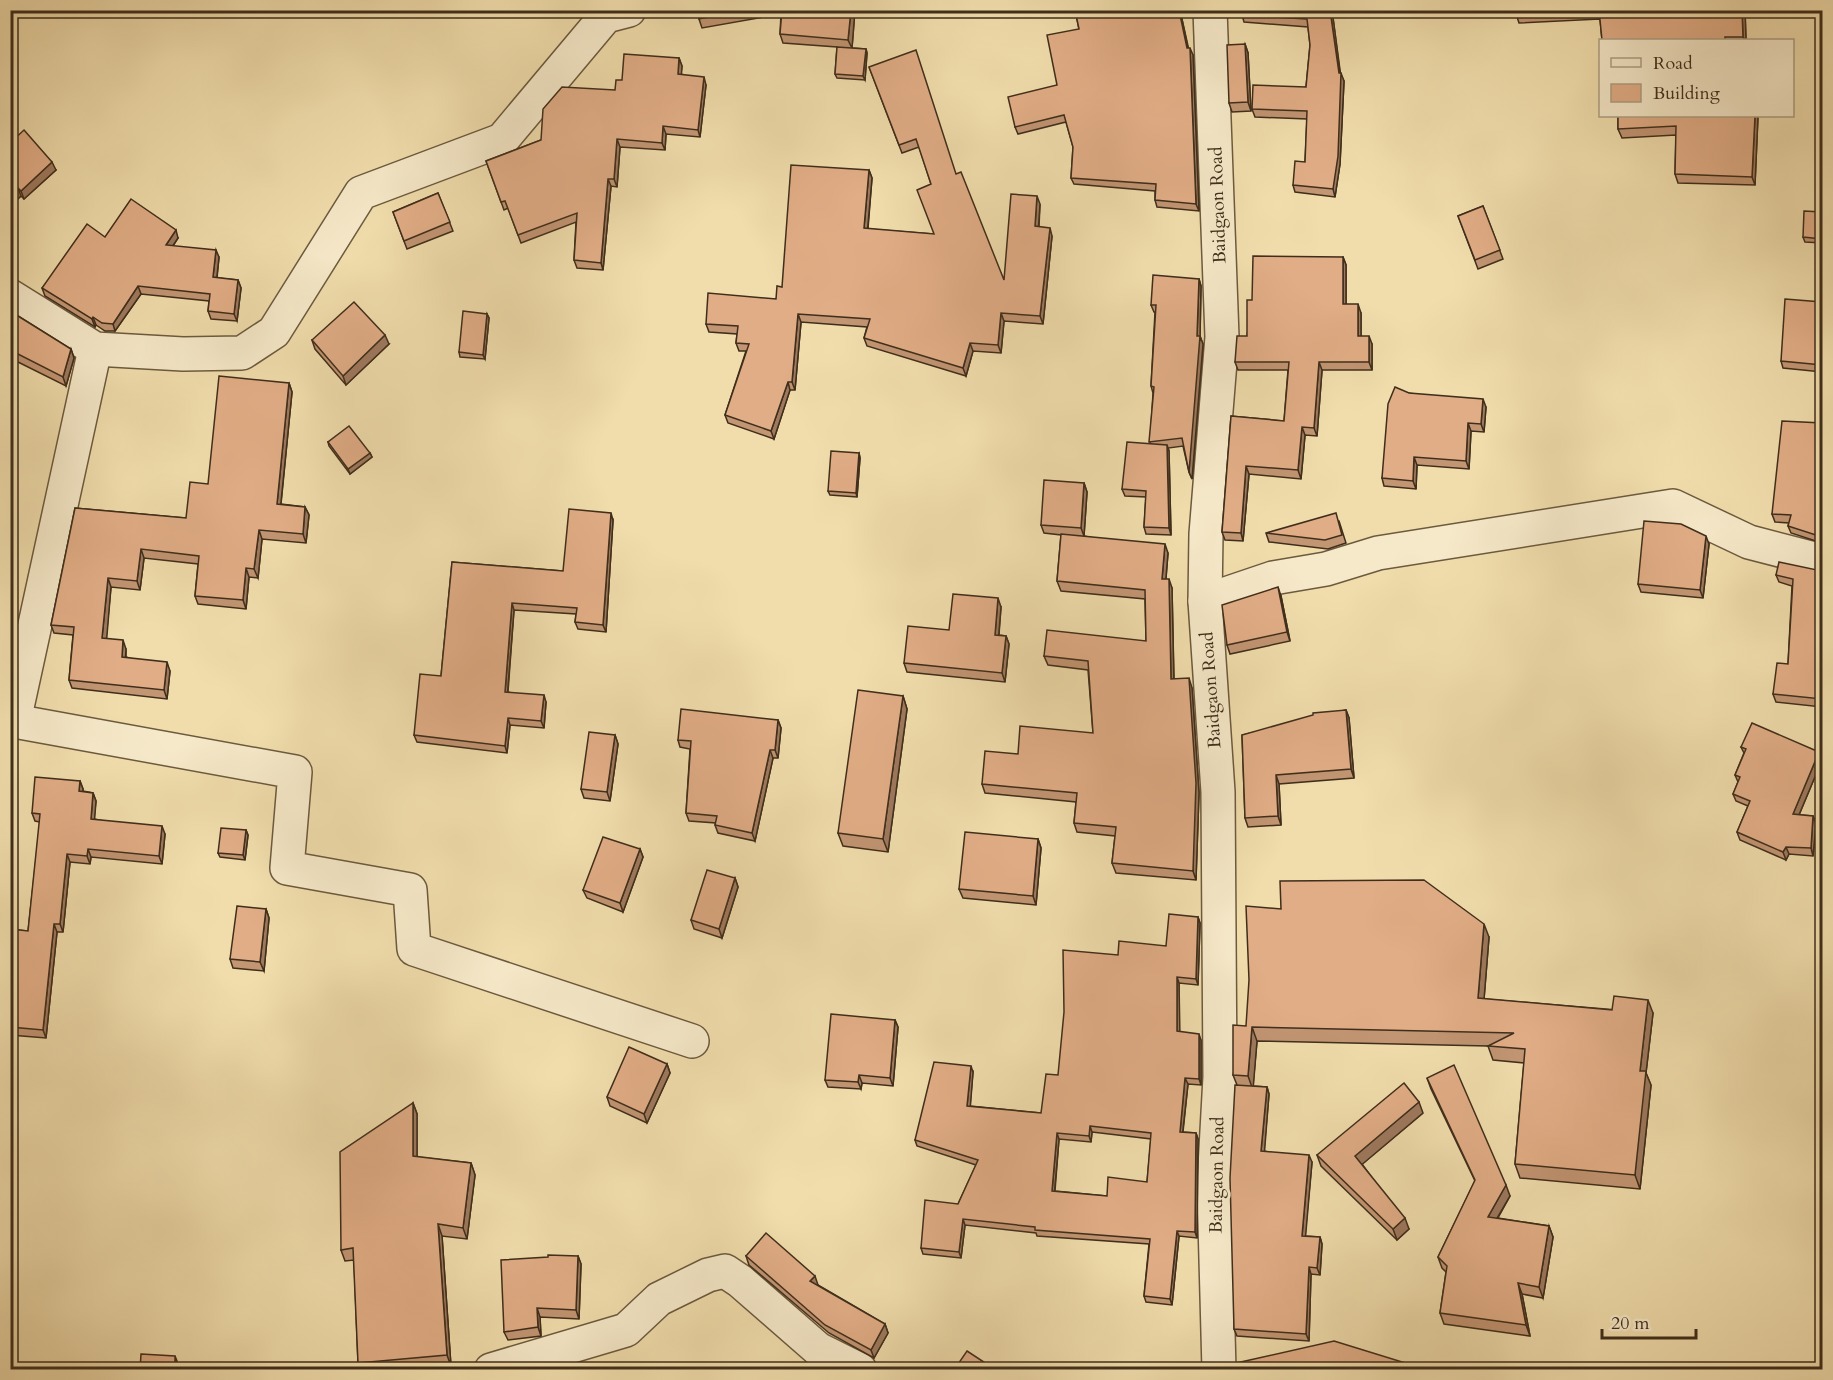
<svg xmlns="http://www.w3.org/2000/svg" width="1833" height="1380" font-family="Cardo,serif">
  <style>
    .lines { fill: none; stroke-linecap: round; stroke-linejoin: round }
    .minor-casing { stroke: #6c5a3f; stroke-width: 36 }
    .minor { stroke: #f6e9c9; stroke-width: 33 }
    .wall { fill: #c29573; stroke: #3f2e1b; stroke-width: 1.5; fill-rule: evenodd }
    .shaded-wall { fill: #9e795e; stroke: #3f2e1b; stroke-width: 1.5 }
    .building { fill: #e1ad86; stroke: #3f2e1b; stroke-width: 1.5; fill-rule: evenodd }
    .labels { text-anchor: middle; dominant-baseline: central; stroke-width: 6; stroke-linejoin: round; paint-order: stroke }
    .street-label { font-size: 18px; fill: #3f2e1b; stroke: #f6e9c9 }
  </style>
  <rect width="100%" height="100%" fill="#f1ddac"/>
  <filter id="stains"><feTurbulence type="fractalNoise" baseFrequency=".00333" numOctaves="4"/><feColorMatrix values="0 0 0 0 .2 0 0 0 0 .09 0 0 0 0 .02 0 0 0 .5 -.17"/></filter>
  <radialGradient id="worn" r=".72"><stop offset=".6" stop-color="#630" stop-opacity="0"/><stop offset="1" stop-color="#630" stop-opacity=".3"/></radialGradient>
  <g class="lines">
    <defs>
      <g id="minor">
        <path d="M1210,10L1222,337L1206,534L1205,601L1218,792L1220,1077L1214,1185L1219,1370"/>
        <path d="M10,296L95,349L183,354L242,353L274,332L361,193L502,140L606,16L629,10"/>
        <path d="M1205,601L1273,578L1326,569L1378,553L1673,506L1749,542L1822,561"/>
        <path d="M10,721H14L95,349"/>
        <path d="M14,721L295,772L287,868L410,890L414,949L692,1041"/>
        <path d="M491,1370L626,1330L659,1299L708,1275L725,1271L740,1281L818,1349L860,1370"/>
      </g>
    </defs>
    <use href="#minor" class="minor-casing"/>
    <use href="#minor" class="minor"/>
  </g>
  <g class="wall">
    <path d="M697,10H855L852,48L866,49L867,53L865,80L837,78L835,74L837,47L783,43L780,34L781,14L702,28L699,19Z"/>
    <path d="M926,10H993V17Z"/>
    <path d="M1075,10H1180L1188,48L1193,55L1199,211L1157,207L1155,200V191L1074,184L1071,178L1073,147L1066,122L1018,134L1015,127L1057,85L1079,29Z"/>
    <path d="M1242,10H1332L1340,73L1344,81L1340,164L1335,197L1295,192L1293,185L1305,162L1307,119L1255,117L1252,109L1306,87L1310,45L1308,27L1244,22L1242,15Z"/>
    <path d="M1516,10H1745L1746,40H1602L1600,19L1519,23L1516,14Z"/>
    <path d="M1245,44L1248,53L1251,111L1232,112L1229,103Z"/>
    <path d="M679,58L682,66L681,74L706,85L700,137L666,134L665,150L620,147L617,187L611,186L603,270L577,268L574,260L576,222L521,243L508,208L504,210L486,161L541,140L615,90L622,80Z"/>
    <path d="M869,67L956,174L1004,280L1040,204L1039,227L1052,236L1043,324L1004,321L1001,353L973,351L966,376L867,346L864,338L867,327L801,322L795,390H790L774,439L728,423L725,415L746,351H739L736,343L737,334L709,332L706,324L776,299L782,287L869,170L872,178L868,229L934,234L931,184L919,147L902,153Z"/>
    <path d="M10,79L14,88L10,91Z"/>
    <path d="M1618,116H1758L1755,185L1678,183L1675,174L1676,135L1622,138L1618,129Z"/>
    <path d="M10,143L56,170L24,199L21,196L10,206Z"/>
    <path d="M438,193L453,231L407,249L393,212Z"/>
    <path d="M1483,206L1503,259L1478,269L1458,216Z"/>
    <path d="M1822,212V243L1805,242L1803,237Z"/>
    <path d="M105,237L178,238L173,246L219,257L217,278L238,280L241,288L237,321L211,319L208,311L209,301L141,294L115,331H105L96,325L95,327L45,296L42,288Z"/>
    <path d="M1343,257L1346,265V304L1361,313V336L1372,344V370H1322L1317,436L1305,435L1301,479L1249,474L1243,541L1225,540L1222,532L1231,416L1284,421L1288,370H1238L1235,362L1247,336L1252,300Z"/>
    <path d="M1199,279L1201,286L1200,336L1203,344L1192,479L1189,472L1183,446L1168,448L1169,451L1171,535L1146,534L1144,527L1146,497L1125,496L1122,489L1150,443L1153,393L1151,386L1155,312H1154L1151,305Z"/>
    <path d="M1822,302V372L1783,368L1781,361Z"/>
    <path d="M10,311L71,349L74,358L66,386L18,362L10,357Z"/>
    <path d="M487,314L489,318L485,359L460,357L459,352Z"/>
    <path d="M312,340L389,344L346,385L315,349Z"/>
    <path d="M289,383L292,392L281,504L305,507L309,515L306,543L262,539L258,578L249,577L246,609L198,604L195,596L198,564L144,558L140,590L111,587L106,639L126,649V657L170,671L167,699L72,688L69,680L73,635L54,633L51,625L75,508L186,518L208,484Z"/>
    <path d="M1409,393L1486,407L1484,432L1471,431L1469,469L1417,465L1416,489L1384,486L1382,478Z"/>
    <path d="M1822,423V543L1791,533L1788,526L1789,523L1775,522L1772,514Z"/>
    <path d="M328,442L370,453L372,457L350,474L329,446Z"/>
    <path d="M859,453L860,458L857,497L830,495L828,491Z"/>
    <path d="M1084,483L1087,492L1084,536L1168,553L1166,579L1172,588L1174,679L1192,688L1199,793L1196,880L1116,873L1112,863L1115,836L1077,832L1074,823L1076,802L985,793L982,784L1018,754L1093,733L1088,670L1048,665L1044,656L1146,641L1145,599L1061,591L1057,581L1061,535L1044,533L1041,525Z"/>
    <path d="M613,520L606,632L578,629L575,622L576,614L514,610L508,692L546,702L544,728L510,725L507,753L417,742L414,735L441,676L452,562L563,571Z"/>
    <path d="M1339,521L1346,543L1328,549L1269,542L1266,533Z"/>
    <path d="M1709,544L1703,598L1641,592L1638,584Z"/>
    <path d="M1822,571V707L1776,702L1773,694L1788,664L1792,586L1779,582L1776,575Z"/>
    <path d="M1281,596L1290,641L1230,654L1227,645Z"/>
    <path d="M1001,607L999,635L1006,636L1009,644L1005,682L907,672L904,663L949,630Z"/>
    <path d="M903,696L907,709L888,852L843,846L838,833Z"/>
    <path d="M1346,710L1349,718L1354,778L1279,784L1281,825L1248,827L1245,818L1242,735Z"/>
    <path d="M778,720L781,728L778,758H773L755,841L718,833L715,825L716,823L689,821L686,813L690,749L680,747L678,740Z"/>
    <path d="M615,735L618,744L610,801L584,798L581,789Z"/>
    <path d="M1741,747L1819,752L1822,760L1799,815L1813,816L1816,824L1813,856L1789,854L1786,860L1740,840L1737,832L1748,806L1736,801L1733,794L1738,782L1735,775L1744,753Z"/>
    <path d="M80,781L83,789V791L93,793L96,801L94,819L165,834L162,864L91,857L90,864L70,862L63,932H57L46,1038L10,1035V929L28,931L40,822L35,821L32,813Z"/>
    <path d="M246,830L248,835L245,860L220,857L218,853Z"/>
    <path d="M1038,839L1041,848L1036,905L963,898L959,889Z"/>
    <path d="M640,849L643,857L623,912L587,898L583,890Z"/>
    <path d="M735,878L738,887L722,938L694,929L691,920Z"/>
    <path d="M266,909L269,918L264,971L233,968L230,959Z"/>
    <path d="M1198,917L1200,923L1198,985L1179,983V1032L1201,1040V1085L1188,1084L1183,1132L1196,1133L1198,1139L1197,1238L1179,1236L1172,1305L1146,1302L1144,1296L1149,1244L1037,1236L1036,1233L965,1225L961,1258L923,1254L921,1248L958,1204L976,1165L917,1146L915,1140L973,1072L970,1106L1041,1113L1058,1075L1118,955L1166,946ZM1092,1132L1151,1139L1147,1182L1107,1196L1055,1191L1059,1139L1091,1142Z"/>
    <path d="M1489,937L1484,999L1653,1013L1646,1073L1651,1085L1640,1189L1520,1178L1515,1164L1524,1063L1493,1060L1488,1046L1257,1041L1253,1086L1267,1087L1269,1094L1264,1151L1312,1162L1305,1236L1320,1237L1322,1244L1320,1275L1311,1274L1309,1341L1237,1336L1234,1329L1237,1085L1233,1075L1246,1026Z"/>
    <path d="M895,1020L898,1027L893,1086L862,1083L861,1089L828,1087L825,1080Z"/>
    <path d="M667,1064L670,1073L647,1123L610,1106L607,1097Z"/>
    <path d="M1427,1078L1510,1196L1498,1218L1549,1226L1553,1237L1543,1298L1522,1294L1530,1336L1444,1324L1440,1313L1446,1272L1442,1268L1438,1257L1475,1181L1431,1089Z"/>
    <path d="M413,1103L417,1114V1157L471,1163L475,1175L467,1239L442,1236L451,1366L417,1370H361L358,1363L354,1260L345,1261L341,1250Z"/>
    <path d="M1423,1113L1362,1164L1409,1229L1397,1240L1321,1166L1317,1155Z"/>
    <path d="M578,1256L581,1264L579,1319L540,1317L541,1336L508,1340L504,1332Z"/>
    <path d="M746,1256L818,1285L885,1324L888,1333L874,1358L829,1333L749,1265Z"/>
  </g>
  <g class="shaded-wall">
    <path d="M851,10H855L852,48L848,40Z"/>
    <path d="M1179,10H1180L1190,55L1187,48Z"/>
    <path d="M1330,10H1332L1341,77V73L1344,81L1340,164L1335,197L1333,189L1339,73Z"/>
    <path d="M1742,10H1745L1746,40H1745L1743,37Z"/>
    <path d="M1245,44L1248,53L1251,111L1248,102Z"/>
    <path d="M1190,48L1193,55L1199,211L1196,204Z"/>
    <path d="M866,49L867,53L865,80L863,76Z"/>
    <path d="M679,58L682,66L681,81L678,74Z"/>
    <path d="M704,77L706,85L700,137L698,130Z"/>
    <path d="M1755,116H1758L1755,185L1752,177Z"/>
    <path d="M663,126L666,134L665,150L662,143Z"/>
    <path d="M617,139L620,147L617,187L614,179Z"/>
    <path d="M52,162L56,170L24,199L21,191Z"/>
    <path d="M869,170L872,178L867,236L864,228Z"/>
    <path d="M608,179L611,186L603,270L601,263Z"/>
    <path d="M18,188L21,196L10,206V195Z"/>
    <path d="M1037,196L1040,204L1038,234L1035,226Z"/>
    <path d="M1050,228L1052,236L1043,324L1040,316Z"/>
    <path d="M176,230L178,238L168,253L166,245Z"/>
    <path d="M216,250L219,257L216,285L213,277Z"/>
    <path d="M1343,257L1346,265V312L1343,304Z"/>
    <path d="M1199,279L1201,286L1200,341V336L1203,344L1192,479L1189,472L1197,336Z"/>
    <path d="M238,280L241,288L237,321L234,314Z"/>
    <path d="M138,286L141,294L115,331L113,324Z"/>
    <path d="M1358,304L1361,313V344L1358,336Z"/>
    <path d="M1001,313L1004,321L1001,353L998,345Z"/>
    <path d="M487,314L489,318L485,359L483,355Z"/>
    <path d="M798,314L801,322L795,390L792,382Z"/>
    <path d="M93,317L96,325L95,327L92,319Z"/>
    <path d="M385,335L389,344L346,385L343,376Z"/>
    <path d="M1369,336L1372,344V370L1369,362Z"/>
    <path d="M970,343L973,351L966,376L963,368Z"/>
    <path d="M71,349L74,358L66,386L63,377Z"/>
    <path d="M1319,362L1322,370L1317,436L1314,428Z"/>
    <path d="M788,382L790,390L774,439L771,431Z"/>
    <path d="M289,383L292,392L280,512L277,504Z"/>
    <path d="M1483,399L1486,407L1484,432L1481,424Z"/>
    <path d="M1468,423L1471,431L1469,469L1466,461Z"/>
    <path d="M1302,427L1305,435L1301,479L1298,470Z"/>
    <path d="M1167,445L1169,451L1171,535L1169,528Z"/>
    <path d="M370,453L372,457L350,474L348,469Z"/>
    <path d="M859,453L860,458L857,497L856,493Z"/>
    <path d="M1414,457L1417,465L1416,489L1413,481Z"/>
    <path d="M1246,466L1249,474L1243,541L1241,533Z"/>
    <path d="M1084,483L1087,492L1084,536L1081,528Z"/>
    <path d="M305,507L309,515L306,543L303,534Z"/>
    <path d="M611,513L613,520L606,632L603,625Z"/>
    <path d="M259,530L262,539L258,578L254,569Z"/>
    <path d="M1706,536L1709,544L1703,598L1700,590Z"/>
    <path d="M1165,544L1168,553L1165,589L1162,579Z"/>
    <path d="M141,549L144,558L140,590L137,581Z"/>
    <path d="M246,568L249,577L246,609L243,600Z"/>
    <path d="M108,578L111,587L106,647L102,638Z"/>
    <path d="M1169,579L1172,588L1174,688L1171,679Z"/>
    <path d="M1278,587L1281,596L1290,641L1287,632Z"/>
    <path d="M998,598L1001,607L998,643L995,635Z"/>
    <path d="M512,603L514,610L507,699L505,692Z"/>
    <path d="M1006,636L1009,644L1005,682L1002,673Z"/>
    <path d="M123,640L126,649L125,665L122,657Z"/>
    <path d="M167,662L170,671L167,699L164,690Z"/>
    <path d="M1189,678L1192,688L1199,793L1196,880L1193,871Z"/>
    <path d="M544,695L546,702L544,728L541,721Z"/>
    <path d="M903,696L907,709L888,852L883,839Z"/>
    <path d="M1346,710L1349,718L1354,778L1351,769Z"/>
    <path d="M508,718L510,725L507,753L505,746Z"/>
    <path d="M778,720L781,728L778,758L775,750Z"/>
    <path d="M615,735L618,744L610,801L607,792Z"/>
    <path d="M770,750L773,758L755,841L752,833Z"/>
    <path d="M1819,752L1822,760L1796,822L1793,814Z"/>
    <path d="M1276,775L1279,784L1281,825L1278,816Z"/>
    <path d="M80,781L83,789L82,799L79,791Z"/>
    <path d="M93,793L96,801L94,827L91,819Z"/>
    <path d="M1813,816L1816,824L1813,856L1811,848Z"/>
    <path d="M162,826L165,834L162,864L159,856Z"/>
    <path d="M246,830L248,835L245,860L243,855Z"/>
    <path d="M1038,839L1041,848L1036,905L1033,896Z"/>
    <path d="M1786,847L1789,854L1786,860L1783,852Z"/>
    <path d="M88,849L91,857L90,864L87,856Z"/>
    <path d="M640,849L643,857L623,912L620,903Z"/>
    <path d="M67,854L70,862L63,932L60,924Z"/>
    <path d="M735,878L738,887L722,938L719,929Z"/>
    <path d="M266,909L269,918L264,971L260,962Z"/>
    <path d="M1198,917L1200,923L1198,985L1196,979Z"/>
    <path d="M54,924L57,932L46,1038L43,1030Z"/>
    <path d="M1484,924L1489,937L1483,1012L1478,998Z"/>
    <path d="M1177,977L1179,983L1180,1037L1177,1031Z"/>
    <path d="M1648,1000L1653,1013L1646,1073L1651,1085L1640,1189L1635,1175L1640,1071Z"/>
    <path d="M895,1020L898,1027L893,1086L890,1078Z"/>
    <path d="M1252,1027L1257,1041L1253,1090L1248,1076Z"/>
    <path d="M1199,1034L1201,1040V1085L1199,1079Z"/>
    <path d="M667,1064L670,1073L647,1123L644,1114Z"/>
    <path d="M971,1066L973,1072L970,1111L967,1106Z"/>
    <path d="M859,1075L862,1083L861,1089L858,1082Z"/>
    <path d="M1185,1078L1188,1084L1182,1138L1180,1132Z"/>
    <path d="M1267,1087L1269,1094L1264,1158L1261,1151Z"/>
    <path d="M1419,1102L1423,1113L1359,1167L1355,1156Z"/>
    <path d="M413,1103L417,1114V1168L413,1156Z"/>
    <path d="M1090,1126L1092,1132L1091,1142L1089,1136Z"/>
    <path d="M1057,1133L1059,1139L1054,1197L1052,1191Z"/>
    <path d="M1196,1133L1198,1139L1197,1238L1195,1232Z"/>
    <path d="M1309,1155L1312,1162L1305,1243L1302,1236Z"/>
    <path d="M471,1163L475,1175L467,1239L463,1228Z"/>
    <path d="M1506,1185L1510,1196L1492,1227L1488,1217Z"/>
    <path d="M1405,1218L1409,1229L1397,1240L1393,1229Z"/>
    <path d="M963,1219L965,1225L961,1258L959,1252Z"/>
    <path d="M438,1224L442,1236L451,1366L447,1355Z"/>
    <path d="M1549,1226L1553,1237L1543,1298L1539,1287Z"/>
    <path d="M1177,1231L1179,1236L1172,1305L1170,1299Z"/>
    <path d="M1320,1237L1322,1244L1320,1275L1317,1268Z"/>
    <path d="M578,1256L581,1264L579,1319L576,1310Z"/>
    <path d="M1309,1267L1311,1274L1309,1341L1306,1334Z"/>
    <path d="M815,1276L818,1285L813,1290L810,1281Z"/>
    <path d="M1518,1283L1522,1294L1530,1336L1526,1325Z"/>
    <path d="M537,1308L540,1317L541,1336L538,1327Z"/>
    <path d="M885,1324L888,1333L874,1358L871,1350Z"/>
    <path d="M175,1356L177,1361V1370H175Z"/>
  </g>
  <g class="building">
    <path d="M697,10H749L699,19Z"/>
    <path d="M782,10H851L848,40L780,34Z"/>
    <path d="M1075,10H1179L1187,48H1190L1196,204L1155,200L1156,184L1071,178L1073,147L1064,115L1015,127L1008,97L1057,85L1047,35L1079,29Z"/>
    <path d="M1242,10H1330L1339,73H1341L1338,156L1333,189L1293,185L1295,161L1305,162L1307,111L1252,109L1253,85L1306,87L1310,45L1307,19L1242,15Z"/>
    <path d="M1516,10H1590L1516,14Z"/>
    <path d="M1599,10H1742L1743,37H1725V40H1602Z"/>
    <path d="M1245,44L1248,102L1229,103L1227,45Z"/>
    <path d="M837,47L866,49L863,76L835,74Z"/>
    <path d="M916,50L956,174L961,172L1004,280L1011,194L1037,196L1035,226L1050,228L1040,316L1001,313L998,345L970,343L963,368L864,338L870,319L798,314L792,382H788L771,431L725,415L749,344L736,343L738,326L706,324L708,293L776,299L777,286L782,287L791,165L869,170L864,228L934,234L917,190L931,184L916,139L899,145L869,67Z"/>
    <path d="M624,54L679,58L678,74L704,77L698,130L663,126L662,143L617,139L614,179H608L601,263L574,260L577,213L518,235L505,201L501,202L486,161L541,140L543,109L562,87L615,90L616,80H622Z"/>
    <path d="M1618,116H1755L1752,177L1675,174L1676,126L1618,129Z"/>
    <path d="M24,130L52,162L21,191L18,188L10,195V143Z"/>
    <path d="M438,193L450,222L404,241L393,212Z"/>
    <path d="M131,199L176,230L166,245L216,250L213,277L238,280L234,314L208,311L210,294L138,286L113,324L102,323L93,317L92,319L42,288L87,224L105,237Z"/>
    <path d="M1483,206L1500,250L1475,260L1458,216Z"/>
    <path d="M1804,211L1822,212V239L1803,237Z"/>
    <path d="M1253,256L1343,257V304H1358V336H1369V362H1319L1314,428L1302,427L1298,470L1246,466L1241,533L1222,532L1231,416L1284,421L1289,362H1235L1237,336H1247V300H1252Z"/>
    <path d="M1153,275L1199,279L1197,336H1200L1189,472L1182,438L1149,442L1154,387L1151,386L1156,305H1151Z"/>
    <path d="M1785,299L1822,302V365L1781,361Z"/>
    <path d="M354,302L385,335L343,376L312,340Z"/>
    <path d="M10,311L71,349L63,377L10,350Z"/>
    <path d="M463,311L487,314L483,355L459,352Z"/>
    <path d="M219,376L289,383L277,504L305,507L303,534L259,530L254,569L246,568L243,600L195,596L199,556L141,549L137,581L108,578L102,638L123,640L122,657L167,662L164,690L69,680L74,627L51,625L75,508L186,518L190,482L208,484Z"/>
    <path d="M1395,387L1409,393L1483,399L1481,424L1468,423L1466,461L1414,457L1413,481L1382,478L1388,404Z"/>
    <path d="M1782,421L1822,423V537L1788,526L1791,515L1772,514Z"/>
    <path d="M349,426L370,453L348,469L328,442Z"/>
    <path d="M1127,442L1167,445L1169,528L1144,527L1146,491L1122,489Z"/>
    <path d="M831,451L859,453L856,493L828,491Z"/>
    <path d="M1044,480L1084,483L1081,528L1041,525Z"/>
    <path d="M569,509L611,513L603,625L575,622L577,608L512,603L505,692L544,695L541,721L508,718L505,746L414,735L420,674L441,676L452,562L563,571Z"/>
    <path d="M1336,513L1342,535L1325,540L1266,533Z"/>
    <path d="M1644,521L1681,524L1706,536L1700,590L1638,584Z"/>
    <path d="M1061,534L1165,544L1162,579H1169L1171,679L1189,678L1196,783L1193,871L1112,863L1116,827L1074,823L1077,793L982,784L985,751L1018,754L1020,726L1093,733L1088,661L1044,656L1047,630L1146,641L1145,590L1057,581Z"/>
    <path d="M1779,562L1822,571V699L1773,694L1777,663L1788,664L1793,579L1776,575Z"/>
    <path d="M1278,587L1287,632L1227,645L1222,605Z"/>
    <path d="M953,594L998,598L995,635L1006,636L1002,673L904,663L908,626L949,630Z"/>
    <path d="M858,690L903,696L883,839L838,833Z"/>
    <path d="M681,709L778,720L775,750H770L752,833L715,825L717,816L686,813L691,741L678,740Z"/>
    <path d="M1346,710L1351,769L1276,775L1278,816L1245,818L1242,735L1313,715V713Z"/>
    <path d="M1752,723L1819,752L1793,814L1813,816L1811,848L1786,847L1783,852L1737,832L1750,801L1733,794L1740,777L1735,775L1746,749L1741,747Z"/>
    <path d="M589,732L615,735L607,792L581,789Z"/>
    <path d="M35,777L80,781L79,791L93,793L91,819L162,826L159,856L88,849L87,856L67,854L60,924H54L43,1030L10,1027V929L28,931L40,814L32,813Z"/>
    <path d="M221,828L246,830L243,855L218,853Z"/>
    <path d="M965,832L1038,839L1033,896L959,889Z"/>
    <path d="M603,837L640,849L620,903L583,890Z"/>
    <path d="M707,870L735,878L719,929L691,920Z"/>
    <path d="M1424,880L1484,924L1478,998L1612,1010L1614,996L1648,1000L1640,1071H1646L1635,1175L1515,1164L1525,1049L1488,1046L1514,1033L1252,1027L1248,1076L1233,1075V1025L1246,1026L1249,980L1246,906L1281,909L1280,881Z"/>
    <path d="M237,906L266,909L260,962L230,959Z"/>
    <path d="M1169,914L1198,917L1196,979L1177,977V1031L1199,1034V1079L1185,1078L1180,1132L1196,1133L1195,1232L1177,1231L1170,1299L1144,1296L1150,1239L1035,1230V1227L963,1219L959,1252L921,1248L925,1200L958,1204L978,1160L915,1140L934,1062L971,1066L967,1106L1041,1113L1046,1074L1058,1075L1064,1012L1063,950L1118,955L1119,941L1166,946ZM1090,1126L1151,1133L1147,1182L1108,1177L1107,1196L1052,1191L1057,1133L1089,1136Z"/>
    <path d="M831,1014L895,1020L890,1078L859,1075L858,1082L825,1080Z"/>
    <path d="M629,1047L667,1064L644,1114L607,1097Z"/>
    <path d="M1454,1065L1506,1185L1488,1217L1549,1226L1539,1287L1518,1283L1526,1325L1440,1313L1447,1266L1438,1257L1475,1180L1427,1078Z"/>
    <path d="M1404,1083L1419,1102L1355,1156L1405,1218L1393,1229L1317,1155Z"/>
    <path d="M1235,1085L1267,1087L1261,1151L1309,1155L1302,1236L1320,1237L1317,1268L1309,1267L1306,1334L1234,1329L1230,1178Z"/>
    <path d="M413,1103V1156L471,1163L463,1228L438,1224L447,1355L358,1363L353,1248L341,1250L340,1152Z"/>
    <path d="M766,1233L815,1276L810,1281L885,1324L871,1350L825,1325L746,1256Z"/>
    <path d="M548,1255L578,1256L576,1310L537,1308L538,1327L504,1332L501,1260L548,1257Z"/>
    <path d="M1334,1341L1428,1370H1228L1232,1364Z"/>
    <path d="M967,1351L996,1370H954Z"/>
    <path d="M141,1354L175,1356V1370H140Z"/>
  </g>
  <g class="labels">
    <g class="street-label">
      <text transform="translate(1218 205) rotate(-92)">Baidgaon Road</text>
      <text transform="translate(1211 690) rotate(-94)">Baidgaon Road</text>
      <text transform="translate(1217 1175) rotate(-89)">Baidgaon Road</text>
    </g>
  </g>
  <rect width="1833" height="1380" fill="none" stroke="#f1ddac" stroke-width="36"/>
  <rect x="12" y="12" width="1809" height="1356" fill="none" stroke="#3f2e1b" stroke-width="3"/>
  <rect x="18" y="18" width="1797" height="1344" fill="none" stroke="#3f2e1b" stroke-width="1.5"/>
  <rect x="1599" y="39" width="195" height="78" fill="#f6e9c9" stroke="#ad9e83" stroke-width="1.5"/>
  <rect x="1611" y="58" width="30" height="9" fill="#f6e9c9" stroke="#ad9e83" stroke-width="1.5"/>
  <text x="1653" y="69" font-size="18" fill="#3f2e1b">Road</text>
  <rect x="1611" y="84" width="30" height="18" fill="#e1ad86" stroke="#ad9e83" stroke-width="1.5"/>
  <text x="1653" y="99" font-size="18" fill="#3f2e1b">Building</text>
  <path d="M1602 1329v9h94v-9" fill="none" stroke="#3f2e1b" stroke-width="3"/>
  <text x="1611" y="1329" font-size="18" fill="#3f2e1b" stroke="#f6e9c9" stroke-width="4.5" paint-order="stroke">20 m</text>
  <rect width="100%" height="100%" filter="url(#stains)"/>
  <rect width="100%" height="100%" fill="url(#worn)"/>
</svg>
